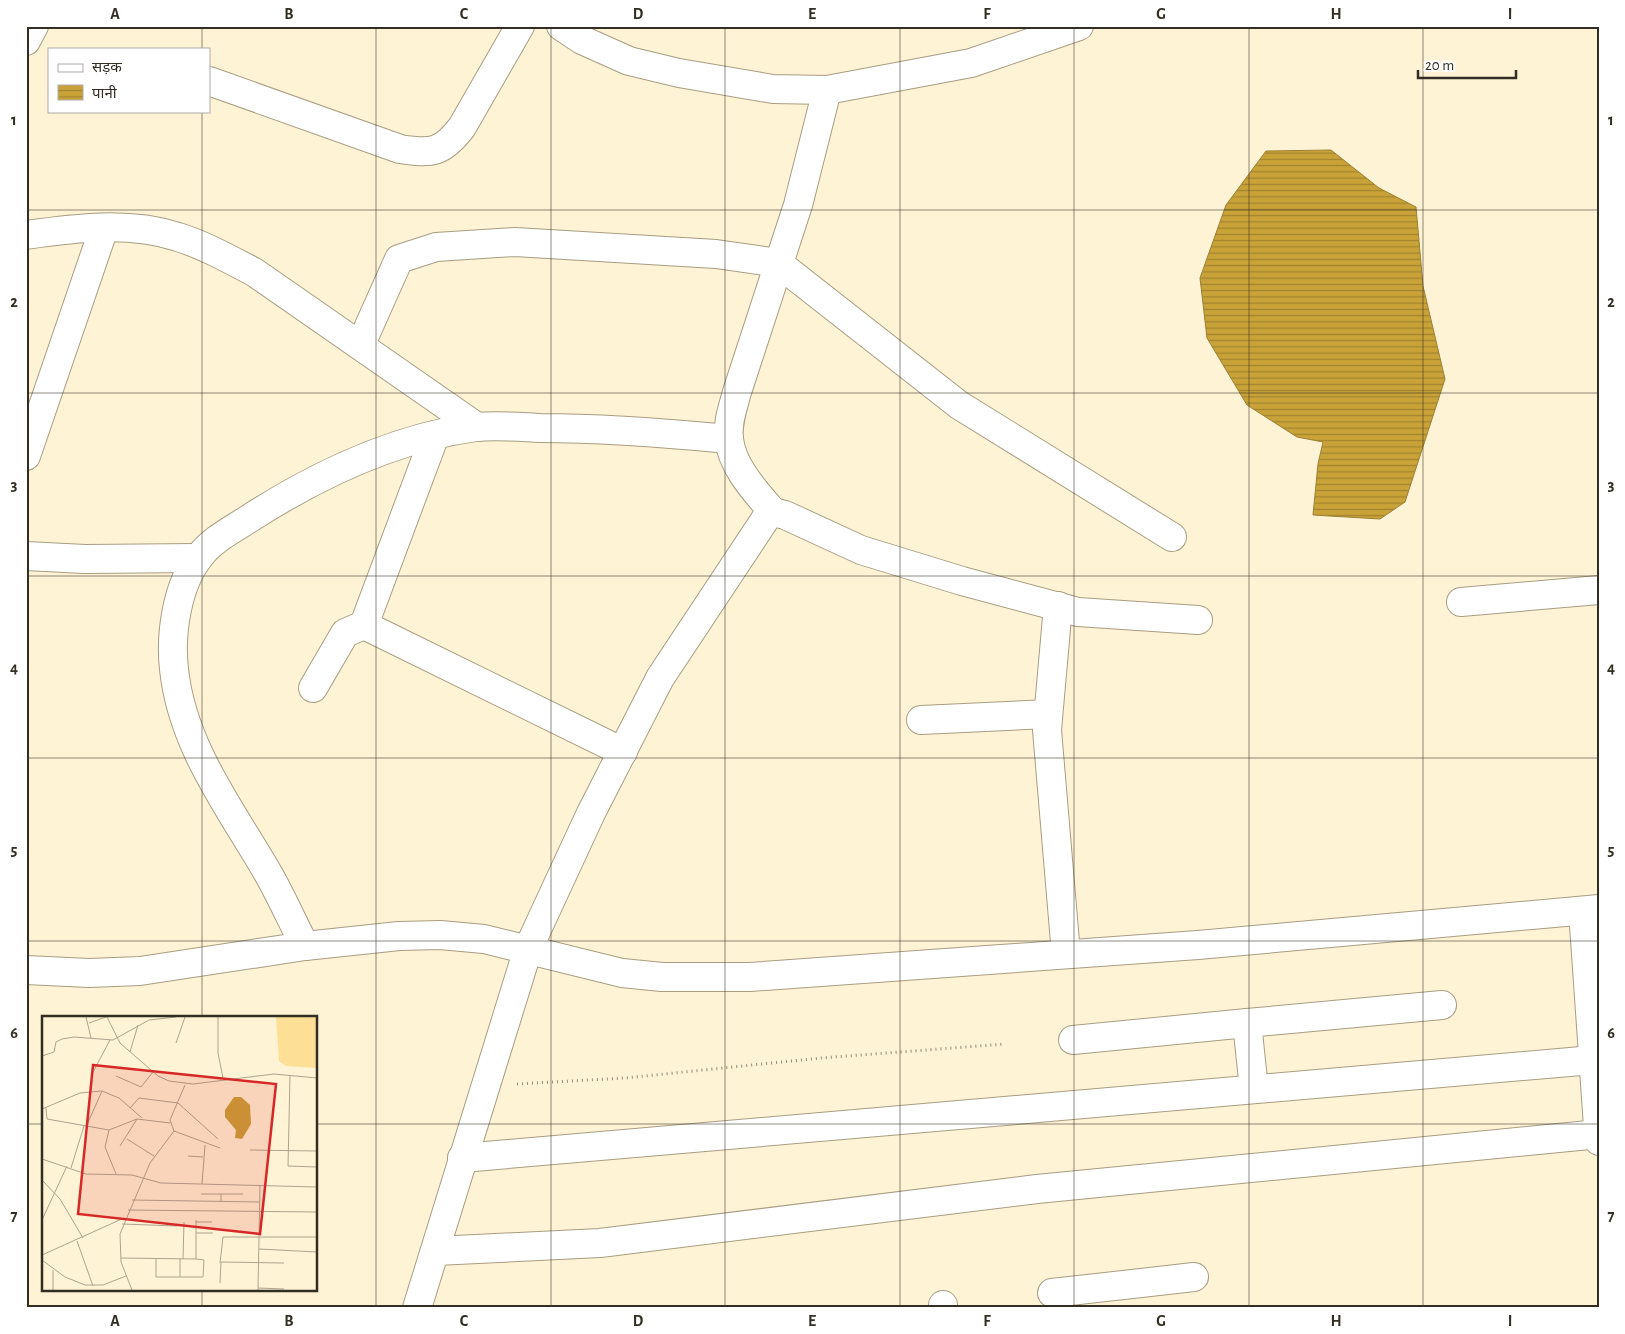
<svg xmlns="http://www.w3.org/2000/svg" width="1625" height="1334" font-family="'Alegreya Sans','Noto Sans Devanagari',sans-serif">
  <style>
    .water { fill: url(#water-rules); stroke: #9c7f32 }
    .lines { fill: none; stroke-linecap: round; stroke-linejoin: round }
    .minor-casing { stroke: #a89d81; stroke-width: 30 }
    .path { stroke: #938b77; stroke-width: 3; stroke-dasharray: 1 4; stroke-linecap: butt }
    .minor { stroke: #fff; stroke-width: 28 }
    .grid { fill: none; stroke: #322e23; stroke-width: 1; stroke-opacity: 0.55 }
    .inset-road { fill: none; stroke: #ada48e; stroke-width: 1 }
    .view { fill: #d62828; fill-opacity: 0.15; stroke: #d62828; stroke-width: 2.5 }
    .inset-edge { fill: none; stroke: #322e23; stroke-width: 2.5 }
    .neatline { fill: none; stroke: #322e23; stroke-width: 2 }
    .grid-label { font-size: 16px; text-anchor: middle; font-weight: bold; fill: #322e23 }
  </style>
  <defs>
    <pattern id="water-rules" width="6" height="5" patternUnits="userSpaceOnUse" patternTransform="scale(1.25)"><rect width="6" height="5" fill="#c9a238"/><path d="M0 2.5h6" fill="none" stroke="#a4842f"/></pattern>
  </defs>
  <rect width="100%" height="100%" fill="#fff3d5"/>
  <path class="water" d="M1331,150L1379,188L1416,207L1423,286L1445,379L1405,502L1380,519L1313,515L1318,464L1323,442L1297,437L1247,405L1207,338L1200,278L1226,205L1266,151Z"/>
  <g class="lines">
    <defs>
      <g id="minor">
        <path d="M561,26L582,40L629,61L679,73L773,89L827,90L971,63L1079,26"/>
        <path d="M26,41L34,26"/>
        <path d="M209,81L400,149C432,154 442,153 462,127L520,26"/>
        <path d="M26,235C75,228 130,221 178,237C204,245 229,259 254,272L477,427"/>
        <path d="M361,344L399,259L436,247L515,242L716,254L778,263L959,405L1172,537"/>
        <path d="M26,456L104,228"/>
        <path d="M773,512C756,492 732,467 729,439C727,423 733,407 737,392L798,205L827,90"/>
        <path d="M26,556L85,559L197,558"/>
        <path d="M1461,602L1599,590"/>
        <path d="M1058,606L1047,730L1066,954"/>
        <path d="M364,625L623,752"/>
        <path d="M313,688L345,633L364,625L435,435"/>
        <path d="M921,720L1048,714"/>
        <path d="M1583,911L1599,1141"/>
        <path d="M305,946C293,923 282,898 269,875C231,809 182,747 174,669C170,634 177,584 200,556C212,540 230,531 247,520C315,476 394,438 476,427C497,425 519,427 540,428C604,428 666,433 729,439"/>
        <path d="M26,970L89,973L140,971L305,946L399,936L440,935L484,939L622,973L662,977H750L1198,945L1599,909"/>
        <path d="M1073,1040L1247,1023"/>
        <path d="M1254,1089L1247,1023L1442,1005"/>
        <path d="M462,1158L1593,1060"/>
        <path d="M436,1251L600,1243L1037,1189L1599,1134"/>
        <path d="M1052,1293L1194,1277"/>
        <path d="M943,1305V1308"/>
        <path d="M417,1308L528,949L591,813L660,678L768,515L773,512L785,515L861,550L962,581L1078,612L1198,620"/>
      </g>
    </defs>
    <use href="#minor" class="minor-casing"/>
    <path class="path" d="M517,1084L625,1078L821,1058L1005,1044"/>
    <use href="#minor" class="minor"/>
  </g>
  <path class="grid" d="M202,26V49M376,26V1308M551,26V1308M725,26V1308M900,26V1308M1074,26V1308M1249,26V1308M1423,26V1308M202,111V1018M26,210H1599M26,393H1599M26,576H1599M26,758H1599M26,941H1599M26,1124H44M316,1124H1599M202,1290V1308"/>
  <g transform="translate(42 1016)">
    <rect width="275" height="275" fill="#fff3d5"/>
    <path d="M234,1H275V52L244,50L237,45Z" fill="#fddf95"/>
    <path d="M192,81H199L208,89L209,108L200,123L193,122L194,114L183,101V94Z" fill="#c9a238"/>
    <path class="inset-road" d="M44,1L49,22M65,1L78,27L116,60L127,65L151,68L232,58L275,62M176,1V37L181,62M47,7L64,1M134,27L143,1M88,36L96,9M0,40L12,36L14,26L20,23L32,21L71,24L107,4L134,1M50,58L68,24M248,59L246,150L275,151M74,60L99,71L111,56M4,92L5,103L67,114M88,92L97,82L136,87L176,123M0,93L38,77L60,75L77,82L100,102M44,111L60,75M132,115L128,104L143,69M85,123L112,140M78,130L95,103M208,134L275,135M146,140L161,141M0,143L44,158L90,159L119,167L275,171M29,152L42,110M74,158L63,131L67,114L95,103L128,107M0,164L18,183L41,222M160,168L163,129M159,178H179M90,184L218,186M179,186V178H201M86,194L275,196M0,204L25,150M154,206H170M80,208L135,210M154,217H171M35,225L51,270M217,233L275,236M0,239L82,202M79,242L154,243V204M114,243V261H161L162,244L154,243M138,243V261M141,243L142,206M0,244L23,261L43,269H61L84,260M178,247L181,221H275M178,267L179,246L242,247M216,272L242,273M11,274V254M90,274L79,246L78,218L108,147L132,115L178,132M216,274L218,170"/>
    <path class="view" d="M51,49L234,68L218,218L36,198Z"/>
    <rect width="275" height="275" class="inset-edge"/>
  </g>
  <rect width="1625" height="1334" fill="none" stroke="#ffffff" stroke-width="55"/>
  <rect x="48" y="48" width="162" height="65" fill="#ffffff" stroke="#adaba7"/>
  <rect x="58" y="64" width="25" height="8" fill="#ffffff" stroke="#adaba7"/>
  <text x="92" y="72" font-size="15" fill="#322e23">सड़क</text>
  <rect x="58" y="85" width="25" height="15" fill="url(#water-rules)" stroke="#adaba7"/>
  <text x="92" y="98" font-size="15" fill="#322e23">पानी</text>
  <path d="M1418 70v8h98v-8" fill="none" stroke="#322e23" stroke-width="2.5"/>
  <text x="1425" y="70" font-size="15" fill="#322e23" stroke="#ffffff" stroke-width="4" paint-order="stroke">20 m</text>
  <rect x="28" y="28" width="1570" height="1278" class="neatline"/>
  <g class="grid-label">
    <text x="115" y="19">A</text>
    <text x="289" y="19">B</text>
    <text x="464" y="19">C</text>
    <text x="638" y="19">D</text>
    <text x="812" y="19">E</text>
    <text x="987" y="19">F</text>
    <text x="1161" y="19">G</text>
    <text x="1336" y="19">H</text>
    <text x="1510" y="19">I</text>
    <text x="14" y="125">1</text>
    <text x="1611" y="125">1</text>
    <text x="14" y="307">2</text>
    <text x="1611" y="307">2</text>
    <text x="14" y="490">3</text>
    <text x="1611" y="490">3</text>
    <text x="14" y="673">4</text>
    <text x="1611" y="673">4</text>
    <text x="14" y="855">5</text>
    <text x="1611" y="855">5</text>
    <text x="14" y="1038">6</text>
    <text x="1611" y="1038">6</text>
    <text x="14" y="1221">7</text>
    <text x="1611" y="1221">7</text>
    <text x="115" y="1326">A</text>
    <text x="289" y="1326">B</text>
    <text x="464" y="1326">C</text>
    <text x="638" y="1326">D</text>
    <text x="812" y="1326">E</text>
    <text x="987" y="1326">F</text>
    <text x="1161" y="1326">G</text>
    <text x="1336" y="1326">H</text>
    <text x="1510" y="1326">I</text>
  </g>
</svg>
